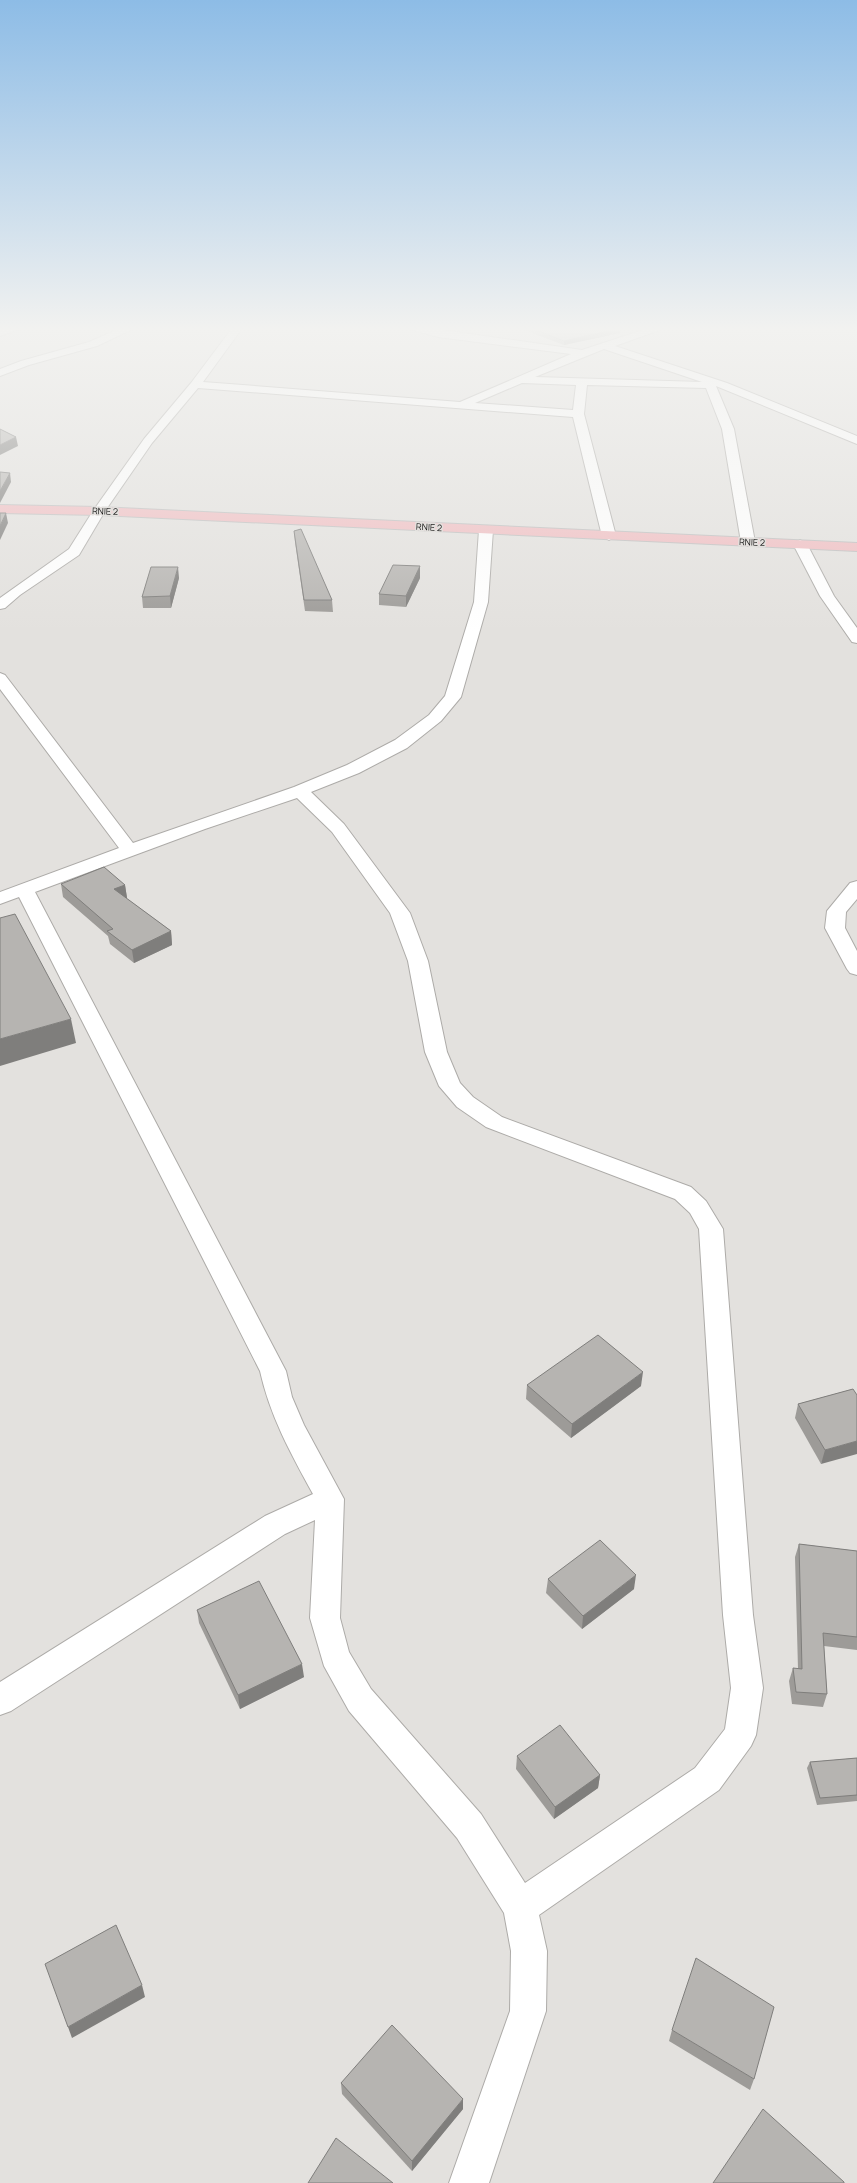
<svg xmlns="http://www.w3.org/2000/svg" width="857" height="2183" font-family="Manrope,sans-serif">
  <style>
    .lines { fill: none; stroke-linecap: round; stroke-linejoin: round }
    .street-casing { stroke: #adaba8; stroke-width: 2 }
    .highway-casing { stroke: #bebebe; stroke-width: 2 }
    .street { fill: #fff; fill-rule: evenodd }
    .highway { fill: #f0bdc1; fill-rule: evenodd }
    .wall { fill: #9d9b98 }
    .shaded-wall { fill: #7f7e7c }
    .building { fill: #b6b4b1; stroke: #7f7e7c }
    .labels { text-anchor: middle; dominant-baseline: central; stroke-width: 3; stroke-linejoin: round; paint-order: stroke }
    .far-street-label { font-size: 9px; fill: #181716; stroke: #e3e1de }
  </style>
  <rect width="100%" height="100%" fill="#e3e1de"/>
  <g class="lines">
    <defs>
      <g id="street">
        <path d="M8,327H26L0,336V330Z"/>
        <path d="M123,327H137L97,346L29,365L0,376V369L21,361L89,342Z"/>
        <path d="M233,327H243L203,382L460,402L571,354L438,337L402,327H422L582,350L652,327H668L615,346L727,383L857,436V444L716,386L734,429L755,542L748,546L741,542L722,429L706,388L587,385L584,414L616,536L609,540L602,536L573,417L198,388L152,443L105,511L79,555L20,595L5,608L0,609V598L69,549L93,511L144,439L191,383ZM604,349L702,382L535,377ZM522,383L576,385L573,410L475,403Z"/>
        <path d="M486,526L493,530L488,602L461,697L441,721L407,748L359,773L311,792L344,824L410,913L428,961L447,1052L460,1083L473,1097L502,1117L691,1187L706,1201L723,1229L753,1615L763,1688L756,1735L751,1746L719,1790L539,1915L547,1951L546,2011L489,2183H449L510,2011L511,1951L504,1913L457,1838L349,1711L324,1666L310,1618L315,1520L285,1534L11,1711L0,1715V1682L265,1516L313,1494C291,1454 270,1416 260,1371L19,897L0,904V892L119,848L0,689V673L5,675L133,843L294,787L347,765L395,740L429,715L445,696L474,602L479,530ZM297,798L332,832L390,913L408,961L425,1052L439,1086L457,1107L486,1127L675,1199L690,1213L699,1229L723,1615L731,1688L725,1729L695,1768L525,1883L481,1814L371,1689L349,1652L340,1618L344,1499L304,1425L292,1397L286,1371L35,892L205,829Z"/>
        <path d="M800,540L807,544L834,596L857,628V643L852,642L820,596L793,544Z"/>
        <path d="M857,881V899L846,912L845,928L857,951V975L850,973L847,969L825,928L827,911L850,883Z"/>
      </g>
      <path id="highway" d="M0,505L99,507L857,543V551L99,515L0,513Z"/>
    </defs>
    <use href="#street" class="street-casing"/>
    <use href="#highway" class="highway-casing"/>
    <use href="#street" class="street"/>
    <use href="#highway" class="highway"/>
  </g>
  <g class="wall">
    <path d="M516,327H618L620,328V333L564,345Z"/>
    <path d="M294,531L332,600L333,612L305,611L295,542Z"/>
    <path d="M179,578L171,608H143L142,597Z"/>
    <path d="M420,578L406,607L379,605V594Z"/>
    <path d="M61,884L125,885L127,898H126L171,931L172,945L134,963L110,944L108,936L63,897Z"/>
    <path d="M527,1385L641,1386L571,1438L526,1399Z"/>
    <path d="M853,1389L821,1464L795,1418L798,1404Z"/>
    <path d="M799,1544L857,1551V1650L824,1646L827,1694L823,1707L792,1704L789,1681L793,1668L798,1669L795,1557Z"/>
    <path d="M548,1579L634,1589L582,1629L546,1593Z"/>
    <path d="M197,1610L304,1677L240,1709L199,1623Z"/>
    <path d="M517,1756L600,1775L598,1788L554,1819L516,1769Z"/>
    <path d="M857,1758V1801L817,1805L807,1768L810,1762Z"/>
    <path d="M672,2030L754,2079L750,2090L669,2041Z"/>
    <path d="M341,2083L463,2109L412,2171L342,2094Z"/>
  </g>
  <g class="shaded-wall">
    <path d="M620,328V333L564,345V341Z"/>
    <path d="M16,437L18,446L0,455V445Z"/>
    <path d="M10,473L11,482L0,503V491Z"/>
    <path d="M6,513L8,523L0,540V526Z"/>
    <path d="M420,566V578L406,607V596Z"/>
    <path d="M178,567L179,578L171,608L170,596Z"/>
    <path d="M125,885L127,898L116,902L114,889Z"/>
    <path d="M171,931L172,945L134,963L132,950Z"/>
    <path d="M71,1019L76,1043L0,1066V1039Z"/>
    <path d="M643,1372L641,1386L571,1438L572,1424Z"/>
    <path d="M857,1441V1454L821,1464L825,1450Z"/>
    <path d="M636,1575L634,1589L582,1629L583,1616Z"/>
    <path d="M302,1664L304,1677L240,1709L238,1695Z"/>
    <path d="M600,1775L598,1788L554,1819L555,1807Z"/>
    <path d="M142,1985L145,1997L72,2038L68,2027Z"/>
    <path d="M463,2099V2109L412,2171V2161Z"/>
  </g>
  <g class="building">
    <path d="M528,327H618L620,328L564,341Z"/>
    <path d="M0,429L16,437L0,445Z"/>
    <path d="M0,472L10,473L0,491Z"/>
    <path d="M0,513H6L0,526Z"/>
    <path d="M301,529L332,600H304L294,531Z"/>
    <path d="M393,565L420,566L406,596L379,594Z"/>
    <path d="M151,567H178L170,596L142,597Z"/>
    <path d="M104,867L125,885L114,889L171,931L132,950L107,931L113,929L61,884Z"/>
    <path d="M15,914L71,1019L0,1039V918Z"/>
    <path d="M598,1335L643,1372L572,1424L527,1385Z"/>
    <path d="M853,1389L857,1395V1441L825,1450L798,1404Z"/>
    <path d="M600,1540L636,1575L583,1616L548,1579Z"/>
    <path d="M799,1544L857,1551V1637L823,1633L827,1694L796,1692L793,1668L802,1669Z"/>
    <path d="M259,1581L302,1664L238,1695L197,1610Z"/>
    <path d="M560,1725L600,1775L555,1807L517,1756Z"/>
    <path d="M857,1758V1795L820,1798L810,1762Z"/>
    <path d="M116,1925L142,1985L68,2027L45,1964Z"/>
    <path d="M696,1958L774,2007L754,2079L672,2030Z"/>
    <path d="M392,2025L463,2099L412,2161L341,2083Z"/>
    <path d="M763,2109L844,2182V2183H713Z"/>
    <path d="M336,2138L393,2183H308Z"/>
  </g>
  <linearGradient id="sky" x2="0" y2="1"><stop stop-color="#8dbce6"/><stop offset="0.52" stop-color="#f2f2f0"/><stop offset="1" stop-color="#f2f2f0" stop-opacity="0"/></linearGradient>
  <rect width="857" height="633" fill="url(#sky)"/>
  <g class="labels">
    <g class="far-street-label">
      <text transform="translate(105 511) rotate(2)">RNIE 2</text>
      <text transform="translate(429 527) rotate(3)">RNIE 2</text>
      <text transform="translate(752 542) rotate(2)">RNIE 2</text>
    </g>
  </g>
</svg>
